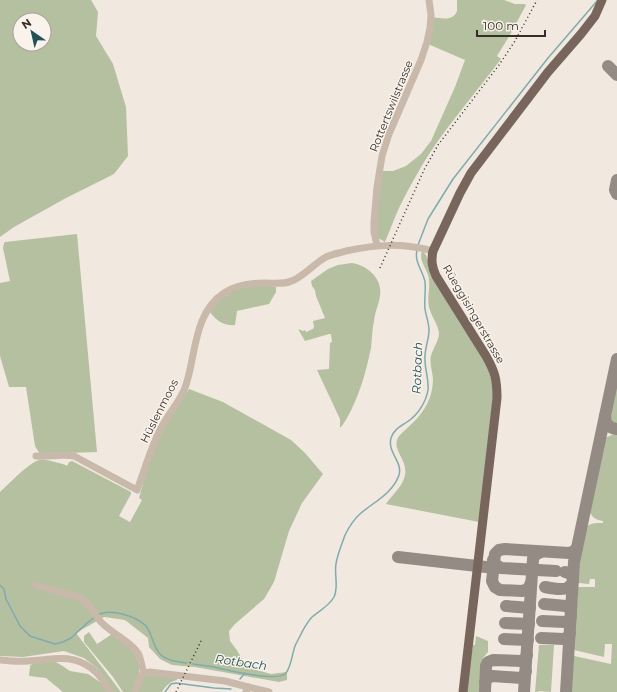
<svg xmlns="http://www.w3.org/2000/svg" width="617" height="692" font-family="Montserrat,sans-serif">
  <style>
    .green { fill: #b4c0a0; fill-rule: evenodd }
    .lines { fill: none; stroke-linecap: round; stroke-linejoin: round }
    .stream { stroke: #80aaad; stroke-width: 1.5 }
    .taxiway { stroke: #948c84; stroke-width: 12 }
    .minor { stroke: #c9b9ab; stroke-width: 7 }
    .major { stroke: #78665c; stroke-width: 9 }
    .rail { stroke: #372e2a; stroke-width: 1.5; stroke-dasharray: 1 3; stroke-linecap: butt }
    .labels { text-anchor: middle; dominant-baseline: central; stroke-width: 3; stroke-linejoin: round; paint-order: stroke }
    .street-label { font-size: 11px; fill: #372e2a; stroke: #f9f3eb }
    .water-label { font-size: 12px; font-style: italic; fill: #225256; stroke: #f9f3eb }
  </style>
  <rect width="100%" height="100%" fill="#f1e9df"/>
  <g class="green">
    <path d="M0,0H91L98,12L96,36L113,64L126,107L128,156L114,174L66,198L14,227L0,237ZM20,20H44V44H20Z"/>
    <path d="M457,0H504L515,4H524L526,5L511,33L497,56L501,59C477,91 451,121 429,154C418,172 408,189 399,208C394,219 390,230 385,242L378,238L375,231L382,171H393L406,166L421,154L431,141L455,87L465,60L428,44L432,17C440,18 453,22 457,11C457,7 457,3 457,0Z"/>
    <path d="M77,234L97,452L40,454L35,446L26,387H9L0,356V283L10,281L3,248L4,243L5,242Z"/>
    <path d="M422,251C428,254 428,263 429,269L488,368L494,388L479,522L386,504C392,495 403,486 405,475C408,458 390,450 399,436C417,419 432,407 433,380C433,372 429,363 431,356C433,348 439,341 439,333C438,324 431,316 429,307C427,298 430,289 429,280C429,270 418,262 422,251Z"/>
    <path d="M352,263C364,265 378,274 380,288C382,298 375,310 374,321C372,330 372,339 371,348C366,372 359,397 347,418C345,421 343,425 340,428V419L317,370L329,369L330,343L332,342L331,334H329L305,341L298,329L303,331L305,330L306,332L313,329L314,327L313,321L325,318L316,296L315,290L312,286L311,281L328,269L338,265Z"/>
    <path d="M259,285L276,287V292L269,304L237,311L235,325C225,326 216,321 210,312L217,301L236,289Z"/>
    <path d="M617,375V426C613,423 610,420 609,416C608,409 615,384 617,375Z"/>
    <path d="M189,389L223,402L291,440L305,453L323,474L302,503L289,531L274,582L264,599L235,624L229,631L230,641L236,649L245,663L250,668L271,674L287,672V680L279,682L195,667L172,665L160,659L149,647L148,638L125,620L104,617L76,633L112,680L121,692H112L97,668L84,658L64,651L23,657L0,656V492C9,484 29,462 40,460C45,459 50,461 55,462C60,464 63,463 67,466L69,462L72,461L131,492V494L119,516L130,522L142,500L139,498L151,455L160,434Z"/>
    <path d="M614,434H617V692H571L574,656L611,664L612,644H605L604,657L574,650L578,587H595V579H590L589,584L578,583C579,573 580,535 586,528C590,522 597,523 603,523V521C595,520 590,516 589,508L603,443L605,438Z"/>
    <path d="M89,632L97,644L112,634C125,644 143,655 139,674C138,680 135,686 133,692H123L113,677L84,642V636Z"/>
    <path d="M476,636L488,641V652L483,658L481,692H466L473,645H475Z"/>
    <path d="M539,645H554L551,692L539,691L538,692H535Z"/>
    <path d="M54,661L61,665L70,671L88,674L103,684L108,692H63L46,678L29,676L30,666L34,662Z"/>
    <path d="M147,675L177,678V680C170,682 166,685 162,692H138L143,678Z"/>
  </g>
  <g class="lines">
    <g class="stream">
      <path d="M418,245L428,219L453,179L548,58L597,1"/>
      <path d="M0,585L4,589L6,599L20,626L30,636L36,638L55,644L63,642L71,638L86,624L95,617"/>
      <path d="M98,615C110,608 135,616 145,625C153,633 152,647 161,655C168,661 178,662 187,663"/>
      <path d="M193,664C200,665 207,666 214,667C227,670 275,682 285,674C291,669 292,654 295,646C297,641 300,637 302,632C305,627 308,621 312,617C319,611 329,606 334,597C339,586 334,575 336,564C337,555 342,544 345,535C349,527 354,519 361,513C374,502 393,493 399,475C403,462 387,452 391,438C393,430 401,426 407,422C418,415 426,402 428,390C429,379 425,370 425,360C424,350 429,340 429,330C429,323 426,316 425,309C424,300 426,291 425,282C423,271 414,262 417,250"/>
      <path d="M240,679L245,673"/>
      <path d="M165,692L171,684L176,683L214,688L231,689"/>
    </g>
    <g class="taxiway">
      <path d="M608,66L617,75"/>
      <path d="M617,180L615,190L617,194"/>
      <path d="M605,416C605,424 609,428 617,429"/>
      <path d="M398,557L486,567H491L493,564"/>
      <path d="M493,560L496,565L501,568L556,571"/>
      <path d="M531,583L528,589L522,591L500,590L495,587L492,581L495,554L499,550L505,549L569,553L574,551L577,548"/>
      <path d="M545,587C550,588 563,590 567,588C577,583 573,573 565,572"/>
      <path d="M544,604L566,606L569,608L571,612"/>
      <path d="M506,606L530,608"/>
      <path d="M542,621L565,622L569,620L571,616"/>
      <path d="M505,623L529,624"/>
      <path d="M541,638L564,639L568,637L570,633"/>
      <path d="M504,639L528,640"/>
      <path d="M485,682L488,678L492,676L521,678L524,676L526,671"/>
      <path d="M485,692L486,666L488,662L493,660L521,661L525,659L527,655"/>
      <path d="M524,692L533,559L535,555L541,552"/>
      <path d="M566,692L574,562L617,359"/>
    </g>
    <g class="minor">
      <path d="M377,245L374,232V222L377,187L382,156L389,134L421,60L427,42L430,28L431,15L429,0"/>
      <path d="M36,456C49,457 62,454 74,456L137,490C145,469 151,447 161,428C167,416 176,406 182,394C186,388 187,381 189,374C196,345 197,311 224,293C236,285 251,283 265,283C275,283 284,285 294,280C306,274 315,263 326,257C332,254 340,253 346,251C378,244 402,243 433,251"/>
      <path d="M35,585L78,597C89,602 93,613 101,622C111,633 132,642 139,655C141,660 142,667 144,673L150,672L225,681L248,687"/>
      <path d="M0,660C9,661 19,662 28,661C51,660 71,653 91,668C100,674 105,683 110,692"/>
      <path d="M135,692L140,677L144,673"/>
      <path d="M246,692L248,687L269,692"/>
    </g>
    <path class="major" d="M463,692L497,398C497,379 495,372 486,356L436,276C432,267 431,261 433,251L460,193L471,173L548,72L581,34L595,16L602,0"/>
    <g class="rail">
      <path d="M380,268L424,170L438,145L499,65L515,41L537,0"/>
      <path d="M176,692L202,639"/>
    </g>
  </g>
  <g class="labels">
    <g class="street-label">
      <text transform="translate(391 106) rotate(-68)">Rottertswilstrasse</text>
      <text transform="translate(474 314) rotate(60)">Rüeggisingerstrasse</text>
      <text transform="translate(159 411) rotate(-63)">Hüslenmoos</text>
    </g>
    <g class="water-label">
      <text transform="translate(417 368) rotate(-88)">Rotbach</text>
      <text transform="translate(241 662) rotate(8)">Rotbach</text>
    </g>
  </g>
  <g transform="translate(32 32) rotate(326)"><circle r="19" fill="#f9f3eb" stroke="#aba49e"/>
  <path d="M0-3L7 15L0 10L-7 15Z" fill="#225256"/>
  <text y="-6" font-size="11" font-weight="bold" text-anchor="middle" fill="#372e2a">N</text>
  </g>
  <path d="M477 30v6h68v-6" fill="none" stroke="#372e2a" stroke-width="2"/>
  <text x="483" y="30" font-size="12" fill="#372e2a" stroke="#f9f3eb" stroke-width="3" paint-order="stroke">100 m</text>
</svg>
